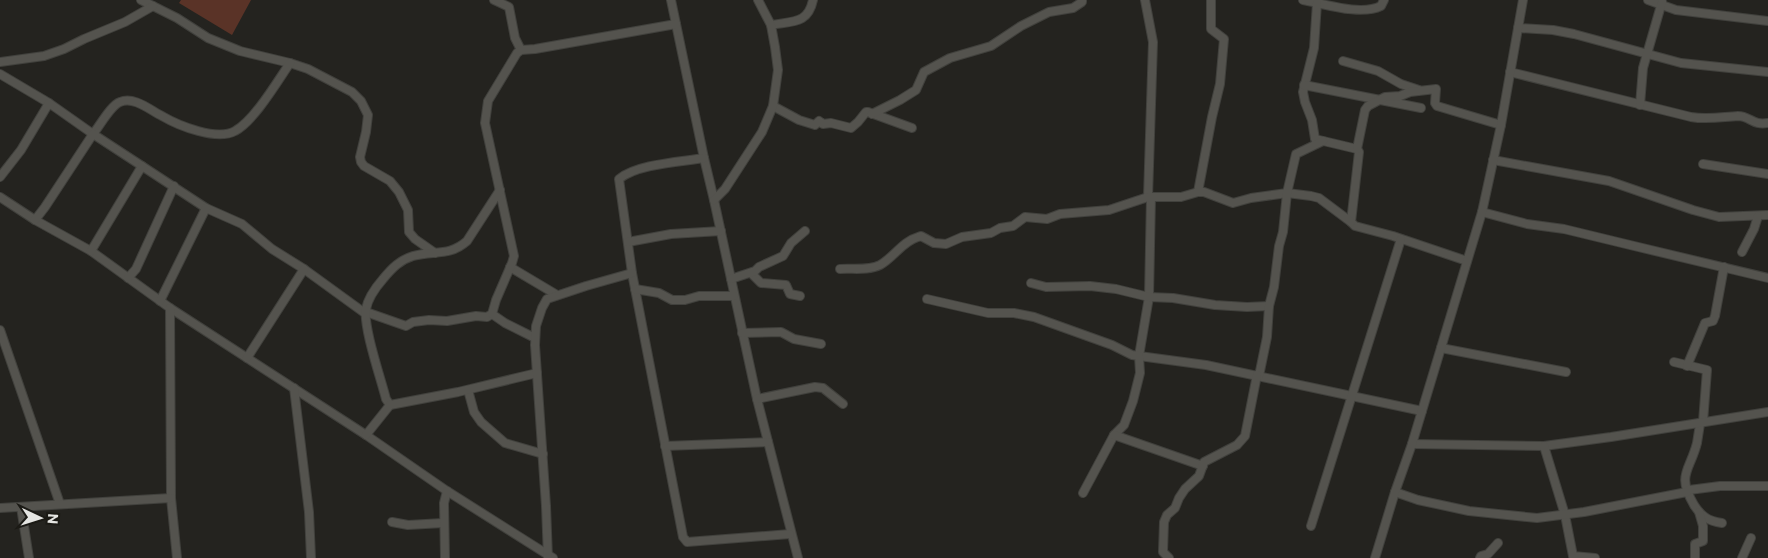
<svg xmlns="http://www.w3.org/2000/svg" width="1768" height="558" font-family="Commissioner,sans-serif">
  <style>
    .pitch { fill: #5a3327 }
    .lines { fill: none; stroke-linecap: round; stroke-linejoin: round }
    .minor-casing { stroke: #41413d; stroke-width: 10 }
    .minor { stroke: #54534e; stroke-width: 8 }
  </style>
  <rect width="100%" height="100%" fill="#24231f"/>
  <path class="pitch" d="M181,0H251L232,35L179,3Z"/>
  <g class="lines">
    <defs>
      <g id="minor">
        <path d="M141,0L177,18L208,38L240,51L290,63L308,69L352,92L361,101L368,115L366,132L360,157L361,162L364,166L390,181L399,192L408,210L409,232L415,239L435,253"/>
        <path d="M494,0L509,7L515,38L521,50"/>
        <path d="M671,0L704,158L714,200L757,399L798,558"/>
        <path d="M1145,0L1153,42L1148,197"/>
        <path d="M1303,0C1325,4 1361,16 1381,6L1384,0"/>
        <path d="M1648,0L1676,10L1768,21"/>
        <path d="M1317,3L1314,48L1303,92L1305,102L1312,120L1315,139L1357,149L1359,152L1351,222L1355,226L1393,236L1467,261"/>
        <path d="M771,25C793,21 808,24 813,0"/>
        <path d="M1518,28L1553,30L1574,34L1681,63L1768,72"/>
        <path d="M1343,61L1378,71L1401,84L1419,90"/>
        <path d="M0,62L44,56L64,49L84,39L125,22L153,6"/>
        <path d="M1510,72L1691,117C1708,120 1721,117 1738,116C1750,116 1753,126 1768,123"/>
        <path d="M0,74L49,103"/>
        <path d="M1304,85L1421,108"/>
        <path d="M1640,105L1643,68L1662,2"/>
        <path d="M773,106L799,120L815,125L819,121L823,124L831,123L851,128L858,122L866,112H868L912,128"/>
        <path d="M872,114L900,100L916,90L924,72L950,58L991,46L1021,26L1049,12L1073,8L1082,2V0"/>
        <path d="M1357,149L1365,110L1368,106L1385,97L1400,96L1410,92L1436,89L1435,103L1437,106L1501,125"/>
        <path d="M704,158C680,162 637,164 619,179L632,273L683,537L687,542L790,534"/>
        <path d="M1493,160L1609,181L1693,210L1719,217L1768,215"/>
        <path d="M1703,164L1768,174"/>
        <path d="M0,177L21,150L49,103L93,134C99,127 111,105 120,102C134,96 150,110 162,116C179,126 217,141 235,131C254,121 277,82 290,63"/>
        <path d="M1198,192L1212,117L1220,84L1224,39L1211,29V0"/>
        <path d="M0,197L35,220L91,251L170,308L366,435L447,491L553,558"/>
        <path d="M1151,197L1149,297L1139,356L1206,365L1422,411"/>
        <path d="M714,200L725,189L762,132L773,106L778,70L775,47L771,25L758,0"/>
        <path d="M1482,212L1527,224L1564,229L1630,245L1768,278"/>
        <path d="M35,220L45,207L93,134L142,166"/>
        <path d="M628,242L671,234L721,231"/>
        <path d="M91,251L142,166L206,208L242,224L272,249L304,269L366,314"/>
        <path d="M1742,252L1754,229L1758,216"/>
        <path d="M510,267L557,295"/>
        <path d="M840,269C852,268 868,271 880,265C893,258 903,241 918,237L921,236L934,243L946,244L962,237L991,233L1000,228L1013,226L1025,217L1047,219L1060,214L1109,210L1148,197H1181L1198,192H1204L1233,203L1251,198L1287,193L1311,196L1319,198L1351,222"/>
        <path d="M751,273L761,283L786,285L790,294L800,296"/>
        <path d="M128,278L136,269L174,186"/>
        <path d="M731,279L755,271L759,267L783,256L791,243L805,231"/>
        <path d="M1031,283L1046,287L1090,286L1116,289L1149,297L1173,298L1215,305L1247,307L1269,306"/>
        <path d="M635,289L659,293L672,300H685L699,296H734"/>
        <path d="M927,299L988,313H1014L1034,317L1112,345L1132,355L1139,356L1140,373L1133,401L1124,425L1114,435L1083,493"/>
        <path d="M160,301L206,208"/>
        <path d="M170,308L171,498L177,558"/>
        <path d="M366,312L406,326L413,322L429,320L447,321L476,316L487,317L492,314"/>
        <path d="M0,330L60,504"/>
        <path d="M742,333L781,332L794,339L821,344"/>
        <path d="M535,338L505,323L492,314L496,300L512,263L514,256L485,123L488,101L517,53L521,50L535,49L676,24"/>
        <path d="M1441,348L1566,372"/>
        <path d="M247,358L304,269"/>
        <path d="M1674,362L1707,370L1703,422"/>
        <path d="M1687,366L1705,323L1713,321L1715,316L1724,267"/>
        <path d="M1259,376L1267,337L1269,306L1274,287L1279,246L1283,232L1287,193L1296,154L1323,141"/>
        <path d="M294,388L309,512L311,558"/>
        <path d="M468,390L474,412L481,422L505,443L543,454"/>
        <path d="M757,399L815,387L823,388L843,404"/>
        <path d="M390,405L386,399C381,379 363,327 366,309C368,298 376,287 383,279C392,268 400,260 413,256C434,250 449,257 467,241L500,190"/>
        <path d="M1700,424C1699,430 1698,437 1697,443C1690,471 1676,474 1694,505C1701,516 1708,521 1722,523"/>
        <path d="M366,435L390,405L458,392L537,373"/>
        <path d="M1114,435L1203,466"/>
        <path d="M1412,444L1544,446L1611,437L1768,412"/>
        <path d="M665,446L768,442"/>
        <path d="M1544,446L1565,515L1573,556L1595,558"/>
        <path d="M1395,492L1418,500L1469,511L1537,518L1584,512L1687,492L1689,490L1720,486H1768"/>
        <path d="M21,507L29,558"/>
        <path d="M0,508L171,498"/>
        <path d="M392,522L408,525L443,523"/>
        <path d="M1311,526L1401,239"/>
        <path d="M445,558L444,503L447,491"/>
        <path d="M548,558L546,506L535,345L536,326L542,308L547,299L586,286L632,273"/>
        <path d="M1169,558L1163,552L1164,522L1167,515L1175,508L1179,498L1185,489L1199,476L1204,462L1237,445L1245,436L1257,375"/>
        <path d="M1375,558L1395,492L1412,444L1482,212L1501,125L1523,0"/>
        <path d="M1480,558L1481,556L1488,554L1498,543"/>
        <path d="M1695,558V544L1703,541V526L1699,512"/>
        <path d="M1742,558L1751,538"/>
      </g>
    </defs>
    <use href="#minor" class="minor-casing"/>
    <use href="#minor" class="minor"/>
  </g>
  <g transform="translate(40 518) rotate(94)" stroke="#1b1a15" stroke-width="4" paint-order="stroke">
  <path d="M0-4L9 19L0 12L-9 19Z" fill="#e5e5e2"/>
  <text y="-8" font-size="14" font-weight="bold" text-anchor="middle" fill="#e5e5e2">N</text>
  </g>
</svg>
